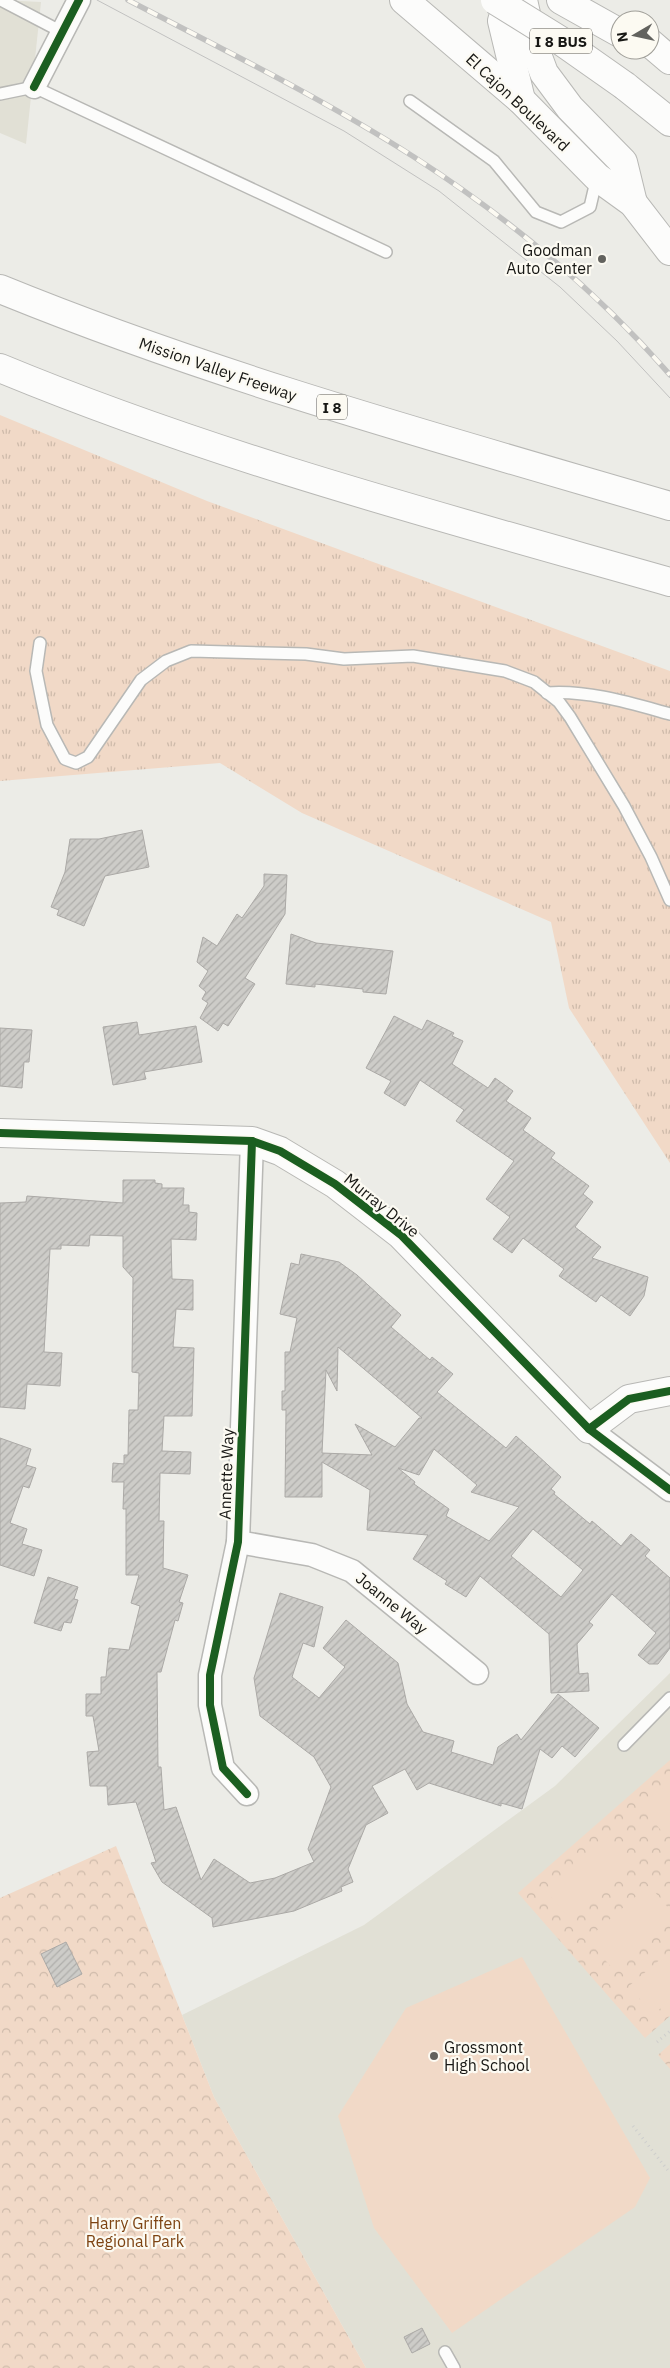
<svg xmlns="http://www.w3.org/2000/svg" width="670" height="2368" font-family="'IBM Plex Sans',sans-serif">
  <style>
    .built { fill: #e1e0d5 }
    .grass { fill: url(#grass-tufts) }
    .park { fill: url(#park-crowns) }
    .pitch { fill: #f1d9c7 }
    .building { fill: url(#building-hatch); stroke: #aba9a6; fill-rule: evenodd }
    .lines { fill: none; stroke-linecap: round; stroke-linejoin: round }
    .lane-casing { stroke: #b8b8b5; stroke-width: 14 }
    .street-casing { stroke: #b8b8b5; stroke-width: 25 }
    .secondary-casing { stroke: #b8b8b5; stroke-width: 30 }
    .primary-casing { stroke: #b8b8b5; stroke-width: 30 }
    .highway-casing { stroke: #b8b8b5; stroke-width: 30 }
    .path { stroke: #cececd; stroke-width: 3; stroke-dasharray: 1 4; stroke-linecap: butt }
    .lane { stroke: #fcfcfb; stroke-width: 11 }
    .street { stroke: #fcfcfb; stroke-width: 22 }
    .secondary { stroke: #fcfcfb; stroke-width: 28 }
    .primary { stroke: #fcfcfb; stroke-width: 28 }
    .highway { stroke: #fcfcfb; stroke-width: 28 }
    .tram { stroke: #c1c1c0; stroke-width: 1 }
    .rail-casing { stroke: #c1c1c0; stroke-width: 5.5 }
    .rail { stroke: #fcfaf2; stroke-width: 4; stroke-dasharray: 11; stroke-linecap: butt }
    .highway-bridge-casing { stroke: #b8b8b5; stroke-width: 30; stroke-linecap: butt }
    .highway-bridge { stroke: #fcfcfb; stroke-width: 28 }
    .cycleway-casing { stroke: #fcfaf2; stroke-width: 11 }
    .cycleway { stroke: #1b5e20; stroke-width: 8 }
    .poi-dot { fill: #62625e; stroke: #fcfaf2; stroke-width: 2 }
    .labels { text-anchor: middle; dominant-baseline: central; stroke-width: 4.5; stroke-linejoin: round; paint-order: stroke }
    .shield { fill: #fcfaf2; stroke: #5c5b57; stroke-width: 1 }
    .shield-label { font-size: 15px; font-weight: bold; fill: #171714 }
    .street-label { font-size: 16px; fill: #171714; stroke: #fcfaf2 }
    .poi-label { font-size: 16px; fill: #171714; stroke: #fcfaf2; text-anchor: end }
    .park-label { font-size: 16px; fill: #7d4312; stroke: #fcfaf2 }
  </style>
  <defs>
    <pattern id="grass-tufts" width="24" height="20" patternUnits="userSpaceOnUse" patternTransform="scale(1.25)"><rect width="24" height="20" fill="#f1d9c7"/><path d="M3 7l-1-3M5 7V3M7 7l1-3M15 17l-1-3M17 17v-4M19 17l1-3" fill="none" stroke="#cebaaa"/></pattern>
    <pattern id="park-crowns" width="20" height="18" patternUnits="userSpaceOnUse" patternTransform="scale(1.25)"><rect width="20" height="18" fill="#f1d9c7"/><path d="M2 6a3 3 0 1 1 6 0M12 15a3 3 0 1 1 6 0" fill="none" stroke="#cebaaa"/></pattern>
    <pattern id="building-hatch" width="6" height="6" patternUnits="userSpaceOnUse" patternTransform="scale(1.25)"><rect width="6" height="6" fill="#cdccc8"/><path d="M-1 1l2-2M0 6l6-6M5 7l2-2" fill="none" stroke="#afaeab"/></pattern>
  </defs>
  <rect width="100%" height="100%" fill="#ecece7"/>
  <g class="built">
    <path d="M0,0L41,2L26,144L0,133Z"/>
    <path d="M670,1673V2368H366L214,2097L182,2015L364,1925L555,1786Z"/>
  </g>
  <path class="grass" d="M0,415L207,501L670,671V1163L569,1008L551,922L302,813L220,763L0,781Z"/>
  <g class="park">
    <path d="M670,1760V2016L645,2038L518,1893Z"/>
    <path d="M116,1846L214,2097L366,2368H0V1898Z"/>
    <path d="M670,2044V2069L658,2055Z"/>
  </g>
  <g class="pitch">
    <path d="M670,1782V1831L665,1835L641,1807Z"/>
    <path d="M607,1837L632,1865L570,1919L546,1891Z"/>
    <path d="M649,1885L670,1910V1917L612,1968L587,1939Z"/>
    <path d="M670,1951V2000L653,2015L629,1986Z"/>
    <path d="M522,1957L650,2178L635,2207L452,2333L374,2228L338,2116L406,2008Z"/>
  </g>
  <g class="building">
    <path d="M142,830L149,867L105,876L84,926L57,915L59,910L51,907L65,872L70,839H99Z"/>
    <path d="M264,874L287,875L285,914L245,978L255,984L228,1026L223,1023L218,1031L200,1018L208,1003L202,999L206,992L199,986L208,971L197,962L203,937L217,946L237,914L242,918L264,886Z"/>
    <path d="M291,934L316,943L393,951L386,994L363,992V989L315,984V987L286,984Z"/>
    <path d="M394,1016L422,1030L427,1020L454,1033L452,1036L463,1041L452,1064L488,1088L495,1078L513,1091L506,1101L531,1118L523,1130L555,1153L551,1158L589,1186L583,1194L593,1202L575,1227L601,1247L592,1258L648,1277L644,1296L630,1316L601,1295L596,1302L559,1276L564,1269L523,1238L512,1253L493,1239L510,1217L486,1199L514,1161L456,1121L464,1110L420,1080L405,1106L384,1093L391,1081L366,1068Z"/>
    <path d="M137,1022L139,1035L196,1026L202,1062L144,1072L146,1079L113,1085L103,1027Z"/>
    <path d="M0,1028L32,1030L29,1062H24L22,1088L0,1086Z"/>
    <path d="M123,1180H155V1183L162,1184V1188H184L183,1205H189V1212L197,1213L196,1240L171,1239L172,1279L193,1280V1310L176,1309L173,1347L194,1348L192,1416H164L162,1451L191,1452L190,1474L160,1473L159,1521H164L163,1568L188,1575L179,1602L183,1603L178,1621L175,1620L161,1672H157L158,1767H161L164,1810L176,1807L201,1880L214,1859L250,1883L275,1878L314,1862L308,1849L331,1787L314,1757L260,1716L254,1678L280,1593L323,1607L314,1647L303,1643L292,1677L319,1698L345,1667L323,1648L346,1620L398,1663L407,1704L423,1732L454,1741L451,1752L493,1765L498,1747L517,1734L521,1740L558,1694L599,1728L575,1757L562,1746L552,1758L540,1749L522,1809L501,1803V1806L429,1783L417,1790L405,1769L372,1786L388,1813L366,1825L348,1869L353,1882L341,1887L342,1891L294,1911L213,1927L212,1918L162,1882L151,1863L156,1862L136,1802L108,1805L107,1786H90L87,1752L99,1751L93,1716H86V1694H101V1677H106L109,1648L129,1650L140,1606L131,1603L139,1575H126V1509H123L124,1482H112L113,1463L124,1464V1455H128L129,1410H138L139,1373L132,1372L133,1278L123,1267V1236L90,1235L89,1246L61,1245V1249H50L44,1352L62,1353L60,1386L27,1384L25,1409L0,1407V1203L26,1202L27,1196L123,1203Z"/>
    <path d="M301,1254L339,1262L357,1275L401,1315L391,1327L430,1360L432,1357L453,1374L437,1392L506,1448L516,1436L535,1453L561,1477L551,1489L555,1492L554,1494L590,1524L592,1521L621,1546L631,1534L650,1550L645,1556L670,1578V1648L658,1664H649L638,1655L656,1633L612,1594L589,1622L593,1625L577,1644L579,1674L588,1673L589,1691L551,1693L549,1634L480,1576L466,1597L445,1584L447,1581L413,1559L428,1535L367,1530L370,1490L322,1462V1497H285L286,1410H282V1391H285V1352H290L297,1318L280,1314L291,1263L299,1265ZM338,1347L422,1418H419L395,1447L355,1424L372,1455L322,1453L326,1370L337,1391ZM434,1449L477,1485L471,1492L519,1507L489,1541L446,1516L449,1509L414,1484L415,1482L398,1468L419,1475ZM533,1529L583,1570L561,1597L511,1556Z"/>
    <path d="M0,1438L31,1449L26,1465L36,1468L29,1488L23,1486L10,1523L27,1529L22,1544L42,1550L34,1576L0,1565Z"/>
    <path d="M48,1577L78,1587L74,1599L78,1600L71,1623L64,1622L61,1631L34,1623Z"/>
    <path d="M66,1942L82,1974L57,1987L41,1954Z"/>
    <path d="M422,2328L430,2344L412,2353L404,2337Z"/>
  </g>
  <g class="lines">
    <defs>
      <g id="lane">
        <path d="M1,0L62,32"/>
        <path d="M0,94L34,87L386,252"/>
        <path d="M410,101L494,161L536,212L561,222L590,207L597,177"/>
        <path d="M40,643L36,671L41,696L47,725L65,759L76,763L88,757L141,680L166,661L191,651L306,654L344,659L413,656L505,671L534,682L559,702L570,717L624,806L651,857L670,900"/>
        <path d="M547,693C588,690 630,703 670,714"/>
        <path d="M624,1745L670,1698"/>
        <path d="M445,2352L454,2368"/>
      </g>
      <g id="street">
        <path d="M34,87L79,0"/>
        <path d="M589,1429L670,1490"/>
        <path d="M238,1542L312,1555L352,1571L477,1673"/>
        <path d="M247,1794L223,1768L210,1705V1675L238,1542L252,1141"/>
      </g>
      <g id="secondary">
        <path d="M523,0L532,41L544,73L570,108L623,162L633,203"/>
        <path d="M0,1133L252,1141L280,1151L335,1184L401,1235L589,1429L629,1399L670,1391"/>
      </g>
      <g id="primary">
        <path d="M404,0L521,100L597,177L633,203L670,251"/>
        <path d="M509,0L502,21L521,100"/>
      </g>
      <g id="highway">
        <path d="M561,0L620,33"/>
        <path d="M650,43L670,60"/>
        <path d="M625,86L670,122"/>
        <path d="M0,289C218,378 445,440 670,506"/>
        <path d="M0,368C217,458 445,518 670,582"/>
      </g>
    </defs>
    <use href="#lane" class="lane-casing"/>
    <use href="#street" class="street-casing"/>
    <use href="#secondary" class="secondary-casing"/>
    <use href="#primary" class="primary-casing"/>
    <use href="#highway" class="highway-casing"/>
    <g class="path">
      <path d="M657,2042L670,2031"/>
      <path d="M633,2126L670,2173"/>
    </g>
    <use href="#lane" class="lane"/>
    <use href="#street" class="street"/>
    <use href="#secondary" class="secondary"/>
    <use href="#primary" class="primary"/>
    <use href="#highway" class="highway"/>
    <path class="tram" d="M97,0L344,131L439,191L560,287L617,341L670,398"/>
    <defs>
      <path id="rail" d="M128,0C224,50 322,98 414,157C507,217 597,291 670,375"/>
    </defs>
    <use href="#rail" class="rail-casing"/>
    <use href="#rail" class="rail"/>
    <defs>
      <path id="highway-bridge" d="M495,0L561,41L625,86"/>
    </defs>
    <use href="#highway-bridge" class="highway-bridge-casing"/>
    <use href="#highway-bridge" class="highway-bridge"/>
    <defs>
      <g id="cycleway">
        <path d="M34,87L79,0"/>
        <path d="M0,1133L252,1141L280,1151L335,1184L401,1235L589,1429L629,1399L670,1391"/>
        <path d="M589,1429L670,1490"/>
        <path d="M247,1794L223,1768L210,1705V1675L238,1542L252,1141"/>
      </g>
    </defs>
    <use href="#cycleway" class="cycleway-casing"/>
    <use href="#cycleway" class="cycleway"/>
  </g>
  <g class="poi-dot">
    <circle cx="602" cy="259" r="5"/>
    <circle cx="434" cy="2056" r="5"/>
  </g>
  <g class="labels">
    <g class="shield">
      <rect x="530" y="28.5" width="62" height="25" rx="4"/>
      <rect x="317" y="394.5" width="30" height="25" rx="4"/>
    </g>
    <g class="shield-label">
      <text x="561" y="41">I 8 BUS</text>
      <text x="332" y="407">I 8</text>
    </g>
    <g class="street-label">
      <text transform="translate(518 102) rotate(43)">El Cajon Boulevard</text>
      <text transform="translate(218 369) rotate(19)">Mission Valley Freeway</text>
      <text transform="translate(382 1205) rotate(39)">Murray Drive</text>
      <text transform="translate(226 1474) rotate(-88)">Annette Way</text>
      <text transform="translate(392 1603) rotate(39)">Joanne Way</text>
    </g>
    <g class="poi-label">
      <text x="592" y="250">Goodman<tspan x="592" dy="18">Auto Center</tspan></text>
      <text x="444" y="2047" text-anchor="start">Grossmont<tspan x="444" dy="18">High School</tspan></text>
    </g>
    <g class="park-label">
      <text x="135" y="2223">Harry Griffen<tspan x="135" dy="18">Regional Park</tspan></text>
    </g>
  </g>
  <g transform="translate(635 35) rotate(261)"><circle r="24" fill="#fcfaf2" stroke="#a09f99"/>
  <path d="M0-4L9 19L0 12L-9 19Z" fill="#62625e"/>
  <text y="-8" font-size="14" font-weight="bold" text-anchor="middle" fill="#171714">N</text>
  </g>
</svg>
